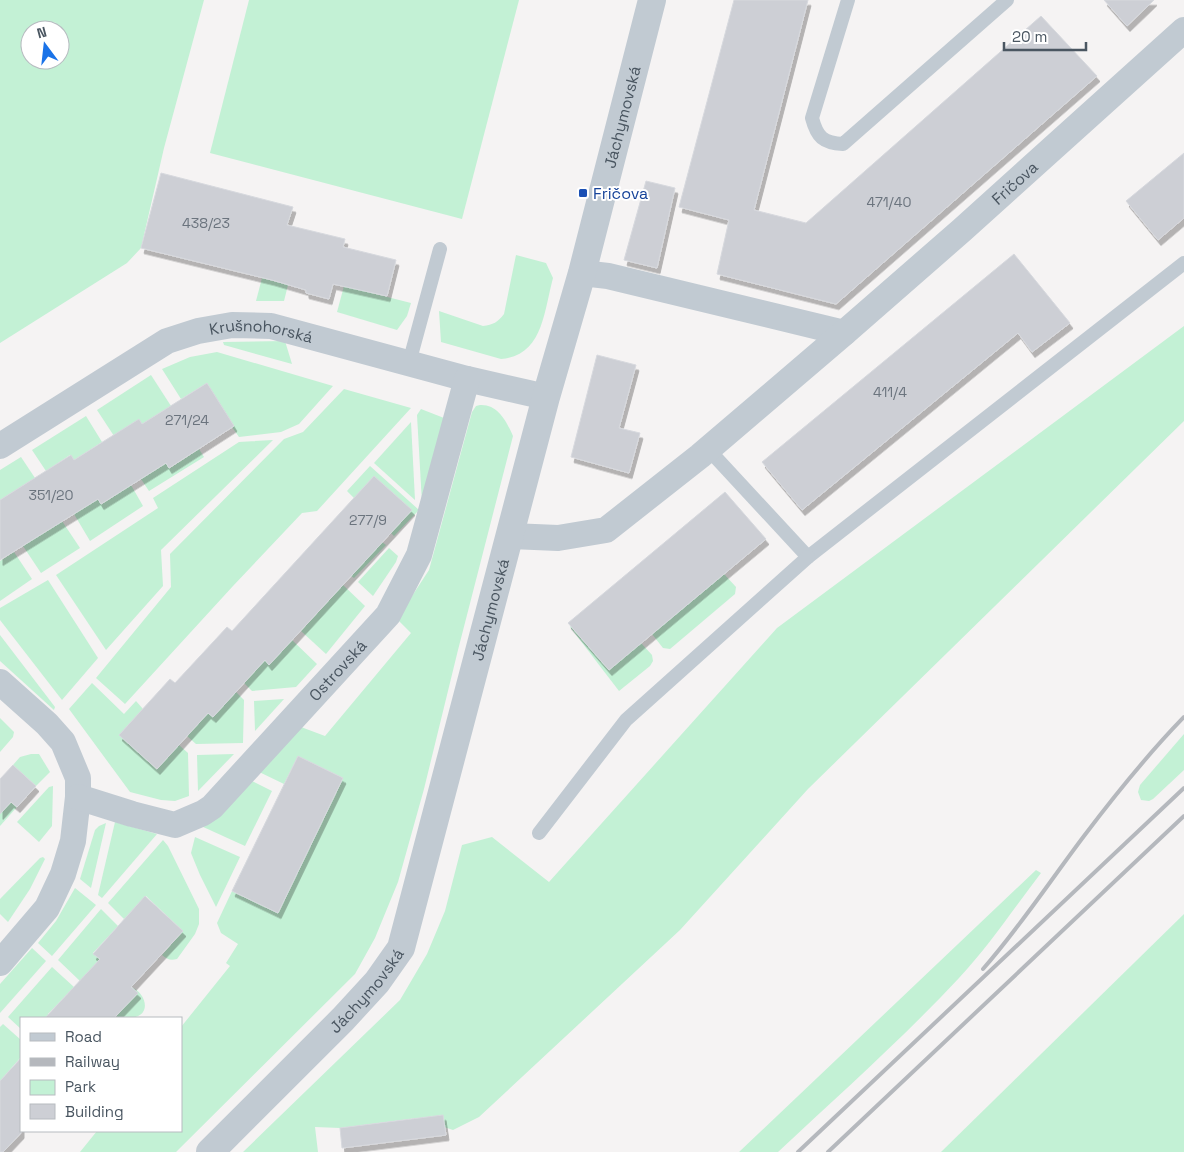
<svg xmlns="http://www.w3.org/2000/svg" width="1184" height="1152" font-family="'Space Grotesk',sans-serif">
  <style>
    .green { fill: #c3f1d5; fill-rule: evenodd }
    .building { fill: #cdcfd5; stroke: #d7d9de; filter: url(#shadow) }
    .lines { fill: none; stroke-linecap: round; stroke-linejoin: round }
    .service { stroke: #c1cad2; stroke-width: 14 }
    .minor { stroke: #c1cad2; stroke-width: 26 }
    .tertiary { stroke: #c1cad2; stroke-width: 28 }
    .rail { stroke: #b5b8bd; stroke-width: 4 }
    .transit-dot { fill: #1a4fb4; stroke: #fff; stroke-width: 2 }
    .labels { text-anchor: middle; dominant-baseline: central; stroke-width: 4; stroke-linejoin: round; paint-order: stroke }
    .number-label { font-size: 14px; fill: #6b747e }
    .street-label { font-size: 16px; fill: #4a5661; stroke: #fff }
    .transit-label { font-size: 16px; fill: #164399; stroke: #fff; text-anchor: start }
  </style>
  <defs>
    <filter id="shadow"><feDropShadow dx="3" dy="5.5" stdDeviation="0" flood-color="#0004"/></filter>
  </defs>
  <rect width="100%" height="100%" fill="#f5f3f3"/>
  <g class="green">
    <path d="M0,0H204L164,148L141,248L127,263L0,343ZM30,30H60V60H30Z"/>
    <path d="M249,0H519L462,219L210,153Z"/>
    <path d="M516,255L546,263L553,278C544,311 543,356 501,359L441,342L439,311L483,326C493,325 498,322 504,314Z"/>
    <path d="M262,278L288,285L284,301H256Z"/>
    <path d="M344,286L411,303L407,316L397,330L337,312Z"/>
    <path d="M1184,326V421L808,789L680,930L479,1117L453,1130L417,1118L340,1128L315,1127L318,1152H243L400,1000L427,954L445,911L462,845L492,837L549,882L777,628Z"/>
    <path d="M285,341L292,364L224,345L223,342Z"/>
    <path d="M217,352L333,386L299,424L281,432L239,437L232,427L234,426L207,383L181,399L162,369L190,357Z"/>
    <path d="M151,375L171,406L142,424L114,436L97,410Z"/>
    <path d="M344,389L411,408L317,511L302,513L233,586L125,704L96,678L171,587L170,554L284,439L303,432Z"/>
    <path d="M480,405C498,404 507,422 513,436L458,650L424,789L398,882L375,938L355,974L176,1152H80L97,1131H181V1027L230,966L226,963L238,944L221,933L217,923L232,891L278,913L343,778L298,756L284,784L253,769L301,727L325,736L411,633L397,619L429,570L472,412L476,406Z"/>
    <path d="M421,409L444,418L422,503L417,415Z"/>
    <path d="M86,416L102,442L74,460L70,455L46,471L32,450Z"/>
    <path d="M411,422L415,500L374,463Z"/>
    <path d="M273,440L161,550L163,586L106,650L56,575L158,508L153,498L239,442Z"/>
    <path d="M199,449L204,457L149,491L141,479L166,463L170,468Z"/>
    <path d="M21,457L35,478L0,500V470Z"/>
    <path d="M370,466L419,510L394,536L391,533L411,510L374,476L354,498L347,491Z"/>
    <path d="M131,485L143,506L90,541L74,514L98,499L102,504Z"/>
    <path d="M62,521L80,548L41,573L23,546Z"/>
    <path d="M382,542L386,545L354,578L351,576Z"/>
    <path d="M389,548L398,556L396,562L373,596L358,582Z"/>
    <path d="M14,552L32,579L0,601V561Z"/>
    <path d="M724,574L736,587L735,594L670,649L663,648L652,634Z"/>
    <path d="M48,580L98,658L62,700L0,620V608Z"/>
    <path d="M343,585L365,606L326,654L301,631Z"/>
    <path d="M571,626L641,643L652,655L653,661L650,666L619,691L570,627Z"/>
    <path d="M0,635L55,707L54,710L0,661Z"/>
    <path d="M292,640L317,664L296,687L252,691L244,683L265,660L270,664Z"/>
    <path d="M92,683L124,714L136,701L143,709L120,734L157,769L179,745L188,753L189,796L175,801L161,800L130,792L69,709Z"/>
    <path d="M236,692L244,700L243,743L196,744L187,736L208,713L213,717Z"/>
    <path d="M284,699L255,731L254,701Z"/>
    <path d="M0,718L14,732L13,737L0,752Z"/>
    <path d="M1184,734V770L1153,799L1149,801L1141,800L1138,792L1140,785Z"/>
    <path d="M31,754H39L50,772L36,786L13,765L20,757Z"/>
    <path d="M234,754L198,791L197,755Z"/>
    <path d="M246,778L272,791L245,846L201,826Z"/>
    <path d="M53,786L52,826L39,842L17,822L49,787Z"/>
    <path d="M11,802L17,807L0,826V814Z"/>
    <path d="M115,822L157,834L102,898L98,895Z"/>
    <path d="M106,823L91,888L80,879L95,830L99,826Z"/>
    <path d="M195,837L240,857L216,907L200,875L191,853Z"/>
    <path d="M163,840L168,846L199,909V924L195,934L177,959C170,961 167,959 162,955L183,931L146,896L124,919L108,903Z"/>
    <path d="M43,857L45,859L30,889L8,922L0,914V899L40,858Z"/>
    <path d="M1036,870L1041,873C1014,908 989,946 959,978C902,1039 839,1095 778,1152H739Z"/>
    <path d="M75,888L96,905L52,956L38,943L56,921Z"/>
    <path d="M101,909L118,926L93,953L100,959L80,981L58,960Z"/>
    <path d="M1184,914V1152H941Z"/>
    <path d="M32,948L46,961L0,1013V984Z"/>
    <path d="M52,967L74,987L48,1014L53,1018H21V1029L8,1017Z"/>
    <path d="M131,987C147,993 153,1018 128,1018C123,1018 121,1019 116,1016L137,993Z"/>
    <path d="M3,1024L21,1040V1057L0,1081V1027Z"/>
  </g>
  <g class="building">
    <path d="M734,0H808L754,210L806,223L1041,16L1097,76L836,304L717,274L729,220L679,207Z"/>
    <path d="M1104,0H1154L1127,26Z"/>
    <path d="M1184,153V218L1158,240L1126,201Z"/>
    <path d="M161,173L293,207L287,225L345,239L343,247L396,260L387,296L333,284L329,299L306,293V290L272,280L141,248Z"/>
    <path d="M646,181L675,188L657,268L624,260Z"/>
    <path d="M1014,254L1070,323L1032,352L1018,333L802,510L762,462Z"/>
    <path d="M597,355L636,365L619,428L640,433L629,473L571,457Z"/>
    <path d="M207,383L234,426L169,468L166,463L101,504L98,499L0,560V500L71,455L74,460L139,419L142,424Z"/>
    <path d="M374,476L412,510L269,665L265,660L213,717L208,713L157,769L119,735L170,679L175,683L227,627L232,631Z"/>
    <path d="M725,492L766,539L609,670L568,623Z"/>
    <path d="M298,756L343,778L278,913L232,891Z"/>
    <path d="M13,765L36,786L17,807L11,802L0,814V779Z"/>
    <path d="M145,896L183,931L131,987L138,993L114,1018H45L100,959L93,954Z"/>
    <path d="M21,1058V1133L3,1152H0V1081Z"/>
    <path d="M443,1115L446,1135L342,1148L340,1128Z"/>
  </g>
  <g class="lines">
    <g class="service">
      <path d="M848,0L812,118C817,137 823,143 843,144L1007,0"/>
      <path d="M409,363L440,249"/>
      <path d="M708,449L808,557L1184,263"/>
      <path d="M539,833L626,720L808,557"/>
    </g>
    <g class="minor">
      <path d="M582,273L608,276L844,333"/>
      <path id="s1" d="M0,446L167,341L198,331L232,325L271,326L467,379L546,397"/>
      <path id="s2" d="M511,536L558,538L606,530L700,456L844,333L962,230L1184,30"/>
      <path d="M0,682L47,724L63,742L78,778V797L73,841L63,874L47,908L0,963"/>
      <path id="s3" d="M78,797L132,814L175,825L203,813L212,807L388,615L419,555L467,379"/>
    </g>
    <path class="tertiary" id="s4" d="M210,1152L343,1019L377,982L401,948L546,397L582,273L652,0"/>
    <g class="rail">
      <path d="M983,969C1020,927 1050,881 1084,836C1115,795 1148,754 1184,717"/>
      <path d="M798,1152L1184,788"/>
      <path d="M828,1152L1184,816"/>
    </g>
  </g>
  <rect class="transit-dot" x="578" y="188" width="10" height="10" rx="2.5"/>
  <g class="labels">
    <g class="number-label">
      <text x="889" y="202">471/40</text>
      <text x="206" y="223">438/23</text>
      <text x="890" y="392">411/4</text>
      <text x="187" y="420">271/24</text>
      <text x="51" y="495">351/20</text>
      <text x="368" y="520">277/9</text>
    </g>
    <g class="street-label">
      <text stroke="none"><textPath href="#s4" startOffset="1140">Jáchymovská</textPath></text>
      <text stroke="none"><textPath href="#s2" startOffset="632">Fričova</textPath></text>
      <text stroke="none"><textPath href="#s1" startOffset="294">Krušnohorská</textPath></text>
      <text stroke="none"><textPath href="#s4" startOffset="630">Jáchymovská</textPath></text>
      <text stroke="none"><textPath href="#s3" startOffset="328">Ostrovská</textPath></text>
      <text stroke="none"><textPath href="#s4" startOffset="225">Jáchymovská</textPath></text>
    </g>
    <g class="transit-label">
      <text x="593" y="193">Fričova</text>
    </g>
  </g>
  <rect x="20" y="1017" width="162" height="115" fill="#ffffff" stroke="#b7bbc0"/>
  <rect x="30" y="1033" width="25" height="8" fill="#c1cad2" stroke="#b7bbc0"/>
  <text x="65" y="1042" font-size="15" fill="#4a5661">Road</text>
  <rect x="30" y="1058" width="25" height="8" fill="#b5b8bd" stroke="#b7bbc0"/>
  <text x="65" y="1067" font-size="15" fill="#4a5661">Railway</text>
  <rect x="30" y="1080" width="25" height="15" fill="#c3f1d5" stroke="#b7bbc0"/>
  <text x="65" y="1092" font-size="15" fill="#4a5661">Park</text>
  <rect x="30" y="1104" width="25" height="15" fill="#cdcfd5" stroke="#b7bbc0"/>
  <text x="65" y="1117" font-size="15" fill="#4a5661">Building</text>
  <g transform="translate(45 45) rotate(345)"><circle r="24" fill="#ffffff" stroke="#b7bbc0"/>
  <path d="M0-4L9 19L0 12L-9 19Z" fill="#1a73e8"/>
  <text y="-8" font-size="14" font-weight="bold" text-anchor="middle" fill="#4a5661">N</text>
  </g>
  <path d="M1004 42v8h82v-8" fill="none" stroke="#4a5661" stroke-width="2.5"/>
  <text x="1012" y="42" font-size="15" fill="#4a5661" stroke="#ffffff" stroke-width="4" paint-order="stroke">20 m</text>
</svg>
